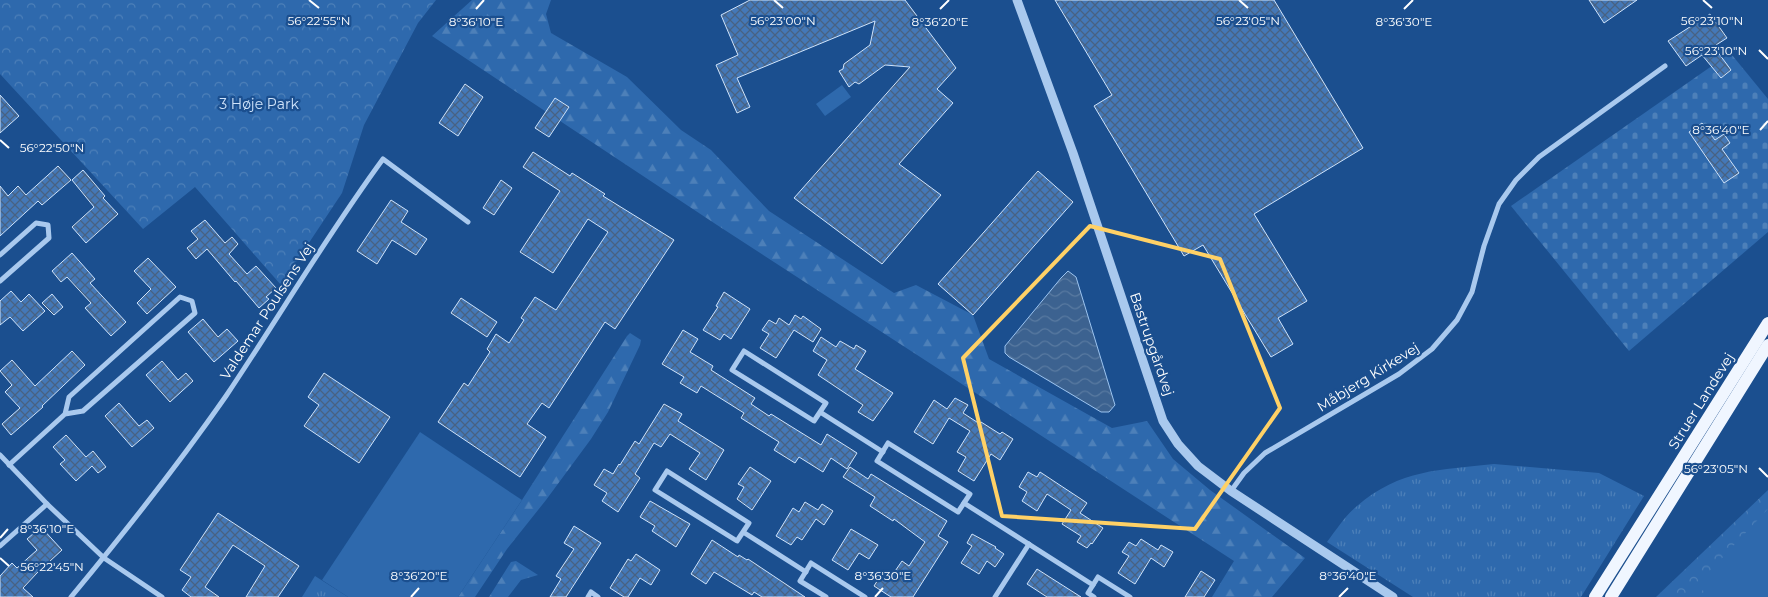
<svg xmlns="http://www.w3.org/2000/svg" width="1768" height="597" font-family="Montserrat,sans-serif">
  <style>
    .grass { fill: url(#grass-tufts) }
    .forest { fill: url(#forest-firs) }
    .cemetery { fill: url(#cemetery-stones) }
    .park { fill: url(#park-crowns) }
    .garden { fill: #2e69ad }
    .water { fill: url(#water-waves); stroke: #9cc4f0 }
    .building { fill: url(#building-cross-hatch); stroke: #cfe3fa }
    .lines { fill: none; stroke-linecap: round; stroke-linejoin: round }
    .minor { stroke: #a9c9ee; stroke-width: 5 }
    .tertiary { stroke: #a9c9ee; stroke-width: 9 }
    .primary { stroke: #f0f6ff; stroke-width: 12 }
    .marked { fill: none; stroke: #ffd166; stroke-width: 4; stroke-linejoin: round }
    .ticks { fill: none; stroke: #fff; stroke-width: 2 }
    .labels { text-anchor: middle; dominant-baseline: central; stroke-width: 4.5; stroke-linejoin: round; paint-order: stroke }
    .park-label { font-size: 14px; fill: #cfe3fa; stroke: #1b4f8f }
    .street-label { font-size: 14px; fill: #fff; stroke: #1b4f8f }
    .ticks-label { font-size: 12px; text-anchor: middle; fill: #fff; stroke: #1b4f8f; stroke-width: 4.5; stroke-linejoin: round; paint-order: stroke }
  </style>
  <defs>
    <pattern id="grass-tufts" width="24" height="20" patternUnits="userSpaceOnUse" patternTransform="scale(1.25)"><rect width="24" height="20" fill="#2e69ad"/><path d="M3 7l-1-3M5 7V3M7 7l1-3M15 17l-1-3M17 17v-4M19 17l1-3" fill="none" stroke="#4d80b9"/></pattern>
    <pattern id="forest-firs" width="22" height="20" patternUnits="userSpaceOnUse" patternTransform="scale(1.25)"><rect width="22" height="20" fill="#2e69ad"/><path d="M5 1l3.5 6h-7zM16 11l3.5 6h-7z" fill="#4d80b9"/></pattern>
    <pattern id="cemetery-stones" width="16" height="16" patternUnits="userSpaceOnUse" patternTransform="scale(1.25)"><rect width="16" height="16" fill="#2e69ad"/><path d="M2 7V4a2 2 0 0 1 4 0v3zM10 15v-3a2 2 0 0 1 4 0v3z" fill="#4d80b9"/></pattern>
    <pattern id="park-crowns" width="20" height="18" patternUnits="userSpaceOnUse" patternTransform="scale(1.25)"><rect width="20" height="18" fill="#2e69ad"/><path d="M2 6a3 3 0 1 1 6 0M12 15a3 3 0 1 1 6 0" fill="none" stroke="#4d80b9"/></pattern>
    <pattern id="water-waves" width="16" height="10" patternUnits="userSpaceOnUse" patternTransform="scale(1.25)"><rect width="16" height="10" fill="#3c6290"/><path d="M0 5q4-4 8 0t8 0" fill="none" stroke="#597aa1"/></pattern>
    <pattern id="building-cross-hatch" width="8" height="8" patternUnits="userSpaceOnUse" patternTransform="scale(1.25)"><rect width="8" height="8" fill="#4478b7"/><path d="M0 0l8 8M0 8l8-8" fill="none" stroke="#486282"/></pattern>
  </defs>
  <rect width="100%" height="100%" fill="#1b4f8f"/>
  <g class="grass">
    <path d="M1494,464L1599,473L1644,496L1581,597H1413L1327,542C1336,530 1345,516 1357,506C1400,469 1440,470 1494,464Z"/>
    <path d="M315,576L348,597H302Z"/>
  </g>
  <g class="forest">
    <path d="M472,0H551L546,14L551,33L627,77L681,130L711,150L769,211L894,293L916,285L973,315L989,359L1112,428L1147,421L1173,459L1210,490L1305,558L1272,597H1212L1234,561L717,225L432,36Z"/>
    <path d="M630,333L641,340L640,345L608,412L591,439L546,500L507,549L475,597H458L522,500L627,336Z"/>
    <path d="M516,561L538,575L521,580L508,597H489L511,562Z"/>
  </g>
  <path class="cemetery" d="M1729,54L1732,55L1768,99V232L1629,351L1511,206Z"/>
  <g class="park">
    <path d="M0,0H436L418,23L364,125L342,193L281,285L195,187L143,229L0,74Z"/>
    <path d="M1768,490V597H1656Z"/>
  </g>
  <g class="garden">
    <path d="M842,85L851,97L825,116L816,104Z"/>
    <path d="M420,432L522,500L458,597H348L322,580Z"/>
    <path d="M1768,509V597H1710L1697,585Z"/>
  </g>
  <path class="water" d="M1068,271L1076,277L1115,405L1109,412H1101L1009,357L1005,353V346L1061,278Z"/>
  <g class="building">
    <path d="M750,0H905L956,68L937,89L953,103L899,164L941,195L882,264L794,198L910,67L885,65L859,84L855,82L849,87L839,71L843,69L844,64L870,45L875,21L737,78L750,107L737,113L716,65L738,55L721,15Z"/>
    <path d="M1055,0H1274L1363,148L1254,214L1307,301L1278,318L1293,344L1271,357L1203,245L1184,256L1094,106L1112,95Z"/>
    <path d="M1589,0H1637L1604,23Z"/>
    <path d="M1710,14L1727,38L1716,45L1719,50L1717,51L1731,70L1721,78L1702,55L1686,66L1668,41Z"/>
    <path d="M465,84L483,97L458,136L439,123Z"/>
    <path d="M0,95L19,116L0,133Z"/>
    <path d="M555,98L569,107L549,137L535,128Z"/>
    <path d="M1702,123L1715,140L1724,134L1730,143L1722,149L1739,173L1724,183L1689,132Z"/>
    <path d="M533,152L570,176L572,173L605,194L603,196L674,240L615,329L605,322L549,408L542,403L527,424L546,437L520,477L438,422L464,383L468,386L490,352L487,349L496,334L509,343L524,320L521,318L535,297L556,310L608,232L588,219L553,273L520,252L560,191L523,167Z"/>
    <path d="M58,166L71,180L42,205L38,201L0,236V186L8,196L18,186L26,195Z"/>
    <path d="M83,170L105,196L103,198L118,214L86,243L72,227L94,207L72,180Z"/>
    <path d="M1038,171L1073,202L973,315L938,284Z"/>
    <path d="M501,180L512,188L494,215L483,208Z"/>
    <path d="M391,200L408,211L401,222L427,239L416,255L392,240L377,264L357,251Z"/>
    <path d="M205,220L225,243L232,237L238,244L229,254L247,274L256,266L276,288L266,297L269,299L259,308L236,281L235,282L207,249L196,259L187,248L198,239L191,231Z"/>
    <path d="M72,253L95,279L90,283L126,322L111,336L85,308L91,303L67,277L61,282L52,271Z"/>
    <path d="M148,258L176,287L147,314L137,303L151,289L134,271Z"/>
    <path d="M11,291L21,302L29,294L45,311L23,331L10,317L0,325V301Z"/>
    <path d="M724,292L750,309L731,339L724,334L720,340L703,330L718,307L716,306Z"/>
    <path d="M52,294L63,307L54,315L42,303Z"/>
    <path d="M461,298L497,322L487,337L451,313Z"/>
    <path d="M795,315L801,319L803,316L821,329L813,342L794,330L776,358L760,348L769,334L762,330L769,320L776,324L779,318L789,325Z"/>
    <path d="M203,319L218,337L227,329L238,341L214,362L188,332Z"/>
    <path d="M683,330L698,339L690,352L713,366L711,370L755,398L751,404L769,416L771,414L821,445L827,434L857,453L847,469L831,458L823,472L799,457L795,463L774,450L779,442L741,418L744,413L701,386L697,393L680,383L684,377L662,364Z"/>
    <path d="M821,337L836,347L840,341L854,349L856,345L866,351L855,369L893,393L873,421L858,412L863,405L818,375L827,360L813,351Z"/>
    <path d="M72,351L85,365L42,406L43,407L11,435L2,424L20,408L5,392L12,385L0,371L12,360L35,386Z"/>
    <path d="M162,361L178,380L186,373L193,381L170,402L146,375Z"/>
    <path d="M324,373L390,417L359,463L304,426L319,405L308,397Z"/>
    <path d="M955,398L968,405L963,413L980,424L981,422L1000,434L1002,432L1013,439L1000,460L991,454L974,481L958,471L966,457L957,452L970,431L949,418L933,444L914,432L934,400L947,409Z"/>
    <path d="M119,403L139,426L147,420L154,428L132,447L105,416Z"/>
    <path d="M664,404L682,414L678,421L724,450L706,480L689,469L700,453L670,434L661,447L654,443L635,474L640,478L618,512L602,501L607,493L594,485L604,469L613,474L619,464L620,465L635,441L639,444Z"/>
    <path d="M66,435L86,457L93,451L106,467L98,473L92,466L76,481L60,464L65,460L53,447Z"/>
    <path d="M750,467L771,481L752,510L737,499L744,487L738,484Z"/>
    <path d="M850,467L868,479L871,474L947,521L938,536L948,542L913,597H891L874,586L883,572L891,577L902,561L909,566L925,542L894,519L893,521L870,506L875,497L843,477Z"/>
    <path d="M1028,472L1037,477L1040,472L1087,503L1080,513L1103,528L1092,544L1091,543L1087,548L1077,542L1081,536L1062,524L1071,510L1047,494L1037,511L1022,501L1027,492L1019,487Z"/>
    <path d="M650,501L690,524L676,547L652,531L655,526L640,517Z"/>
    <path d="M805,502L818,510L822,504L833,511L824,525L816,519L802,540L797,537L791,545L776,536L793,508L799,512Z"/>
    <path d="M218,513L299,566L278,597H246L265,566L233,545L205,587L219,597H191L182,590L191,577L180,570Z"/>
    <path d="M574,526L601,543L566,597H550L561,579L556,576L574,549L564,543Z"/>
    <path d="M41,527L62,550L37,573L23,588L33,597H0V576L12,563L17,568L37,550L27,539Z"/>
    <path d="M851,529L878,545L869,559L859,553L848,570L832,560Z"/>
    <path d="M972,534L996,547L995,548L1004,554L995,567L987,561L979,574L961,563L972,546L967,543Z"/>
    <path d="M1141,539L1158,550L1161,545L1173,552L1164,567L1151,558L1135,584L1118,573L1129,556L1122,552L1129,542L1136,546Z"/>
    <path d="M712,540L738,557L739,555L747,560L748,559L805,597H762L754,592L752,595L714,572L706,584L691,574Z"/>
    <path d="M636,554L660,570L651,585L640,578L628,597H624L610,588L628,559L631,561Z"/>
    <path d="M1037,569L1081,597H1047L1027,584Z"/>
    <path d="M1201,571L1215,580L1204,597H1185Z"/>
  </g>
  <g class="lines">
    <g class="minor">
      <path d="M0,255L36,223L48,225L49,238L0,281"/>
      <path d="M820,412L814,421L732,370L744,351L826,403L820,412L883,452"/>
      <path d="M888,443L970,494L958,512L877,461Z"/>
      <path d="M0,455L47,504L104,558L162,597"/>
      <path d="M9,465L65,414L69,397L180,297L192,301L195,313L83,411L65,414"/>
      <path d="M1231,491L1244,473L1265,453L1399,374L1432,349L1457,320L1472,292L1484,246L1499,204L1516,180L1539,157L1665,66"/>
      <path d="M964,503L1093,585"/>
      <path d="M743,532L737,541L655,490L667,471L749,523L743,532L806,572"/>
      <path d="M0,546L47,504"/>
      <path d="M71,597C125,532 178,465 226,396C279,317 327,235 383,159L468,222"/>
      <path d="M588,597L591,592L598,597"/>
      <path d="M826,597L800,581L811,563L865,597"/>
      <path d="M995,597L1029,544"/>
      <path d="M1094,597L1088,593L1098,577L1130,597"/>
    </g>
    <path class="tertiary" d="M1017,0L1073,153L1163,421L1178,444L1198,466L1231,491L1393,597"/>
    <g class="primary">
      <path d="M1595,597L1768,323"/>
      <path d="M1611,597L1768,345"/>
    </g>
  </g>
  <path class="marked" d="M1090,226L1220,259L1280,408L1195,529L1002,516L963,358Z"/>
  <path class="ticks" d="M309,0L319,8M774,0L783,8M1239,0L1248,8M1703,0L1712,8M476,9L484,0M940,9L949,0M1404,9L1413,0M1759,50L1768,59M1760,130L1768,121M0,140L9,148M1759,468L1768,477M0,538L8,529M0,558L9,566M411,597L419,588M875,597L883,588M1339,597L1348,588"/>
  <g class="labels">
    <g class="park-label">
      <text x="259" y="104">3 Høje Park</text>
    </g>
    <g class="street-label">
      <text transform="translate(267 311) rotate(-57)">Valdemar Poulsens Vej</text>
      <text transform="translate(1152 344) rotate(71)">Bastrupgårdvej</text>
      <text transform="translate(1368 377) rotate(-32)">Måbjerg Kirkevej</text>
      <text transform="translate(1701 401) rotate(-58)">Struer Landevej</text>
    </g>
  </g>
  <g class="ticks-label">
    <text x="1712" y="25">56°23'10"N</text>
    <text x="319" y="25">56°22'55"N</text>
    <text x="783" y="25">56°23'00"N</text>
    <text x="1248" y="25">56°23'05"N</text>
    <text x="476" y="26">8°36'10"E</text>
    <text x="940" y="26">8°36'20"E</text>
    <text x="1404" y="26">8°36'30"E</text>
    <text x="1716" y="55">56°23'10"N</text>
    <text x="1721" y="134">8°36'40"E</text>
    <text x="52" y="152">56°22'50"N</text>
    <text x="1716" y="473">56°23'05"N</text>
    <text x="47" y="533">8°36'10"E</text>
    <text x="52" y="571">56°22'45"N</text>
    <text x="419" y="580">8°36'20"E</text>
    <text x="883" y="580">8°36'30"E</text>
    <text x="1348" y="580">8°36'40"E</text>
  </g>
</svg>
